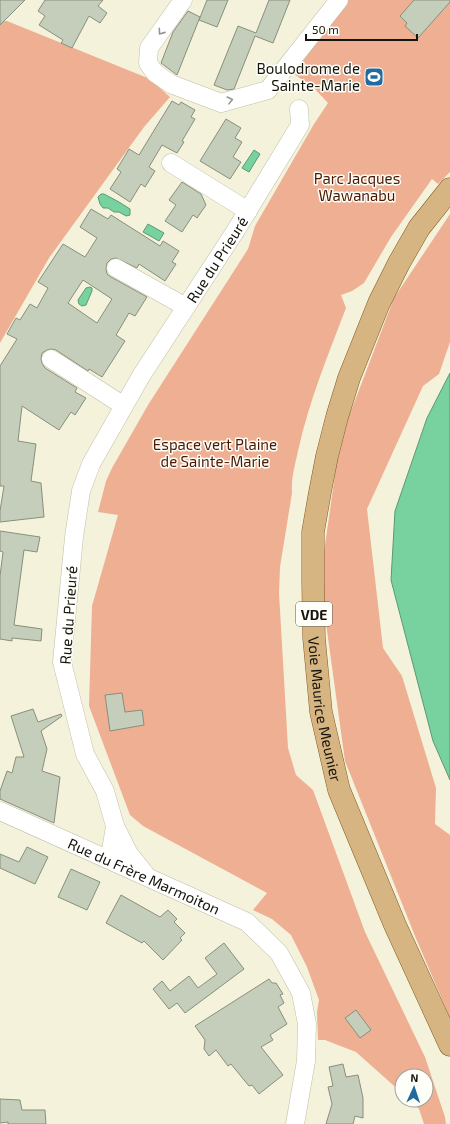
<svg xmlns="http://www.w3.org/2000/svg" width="450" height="1124" font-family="'Exo 2',sans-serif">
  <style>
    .green { fill: #eeaf93 }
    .water { fill: #78d2a0; stroke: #5a9974 }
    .building { fill: #c4ceba; stroke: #86907d; fill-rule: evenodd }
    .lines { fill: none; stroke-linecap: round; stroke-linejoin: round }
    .street-casing { stroke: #c0bea8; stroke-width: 19 }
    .primary-casing { stroke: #825c22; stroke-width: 23 }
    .street { stroke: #fff; stroke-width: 18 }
    .primary { stroke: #d7b582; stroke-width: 22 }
    .oneway { stroke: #969592 }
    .labels { text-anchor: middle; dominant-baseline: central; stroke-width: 3; stroke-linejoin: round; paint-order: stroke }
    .shield { fill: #fffffa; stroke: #5b5a54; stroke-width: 1 }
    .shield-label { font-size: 14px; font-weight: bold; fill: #15140d }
    .poi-label { font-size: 15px; fill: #15140d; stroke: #fffffa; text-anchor: end }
    .park-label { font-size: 15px; fill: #4b1800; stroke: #fffffa }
    .street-label { font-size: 15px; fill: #15140d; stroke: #fffffa }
  </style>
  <rect width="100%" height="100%" fill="#f5f2dc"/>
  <g class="green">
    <path d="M342,0H450V172L438,184L432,179L391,237L364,283L352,291L341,295L346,308C328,355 309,401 298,451C295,465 291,478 292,493L280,567L279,593L288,748L296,775L313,790L365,932L425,1057L445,1117L446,1124H424L419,1109L409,1100H426V1076H402V1093L356,1052L325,1040H318L317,1012L319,1000L307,967L291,935L272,919L253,910L267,893L143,826L130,815L89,706L92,606L118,515L98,512L106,481L112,468L148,405L248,249L255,226L314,124L328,103L313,87L291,72Z"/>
    <path d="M0,21H7L150,79L170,97L144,127L49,258L0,343Z"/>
    <path d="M450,214V342L439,374L423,386L367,509L383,648L402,676L436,788L435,824L450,835V1018L415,936L345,761L320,580L340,440L394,298Z"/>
  </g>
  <g class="water">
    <path d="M254,150L260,154L249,172L242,168Z"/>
    <path d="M101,194H104L119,202L130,209V215L126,216L119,212H114L108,208H103L100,204L98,197Z"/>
    <path d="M148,224L164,233L159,241L143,232Z"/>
    <path d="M90,287L92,288V291L86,305L82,306L79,304L78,300L86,288Z"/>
    <path d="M450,373V780L433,741L391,580L395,511L427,418Z"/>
  </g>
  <g class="building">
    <path d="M0,0H25L0,25Z"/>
    <path d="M45,0H103L98,6L107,13L100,23L89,16L72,48L61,43L63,40L39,25L45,16L38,11Z"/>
    <path d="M207,0H228L217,27L199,20Z"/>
    <path d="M269,0H290L273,43L255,36L234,89L227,90L214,85L238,26L256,33Z"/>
    <path d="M414,0H450V2L418,38L405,26L407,23L400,16Z"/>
    <path d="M188,11L200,17L177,75L161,63L173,32Z"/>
    <path d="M172,101L179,105L181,102L195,110L191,117L195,119L182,141L184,142L177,153L162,145L149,167L155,171L145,187L141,184L130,202L110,189L121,172L117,169L129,149L139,155Z"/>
    <path d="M226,119L241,128L235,138L242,142L233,157L241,162L230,179L200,161Z"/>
    <path d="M182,182L201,194L206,205L197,218L193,215L182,232L165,221L176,205L169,200Z"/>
    <path d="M91,209L108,219L111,215L160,246L163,241L179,251L172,262L176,264L165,281L139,264L137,268L116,258L111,259L107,263L106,269L107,274L111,277L147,297L135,316L129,313L116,335L125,341L102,377L89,369L88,371L56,350L51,349L47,350L42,353L41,359L42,363L45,368L77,388L75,392L86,398L75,415L71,412L59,430L22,406L18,441L36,444L31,481L41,483L44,517L0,522V511L4,486H0V366L17,339L7,334L16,318L20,320L30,304L37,308L48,288L38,282L63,244L85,257L97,238L80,227ZM83,280L112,299L97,323L68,303Z"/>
    <path d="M0,531L40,537L37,552L24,550L14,625L42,629L41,641L12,638V641L0,639V576L3,552L0,551Z"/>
    <path d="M122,693L125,712L142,710L144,725L110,731L105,695Z"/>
    <path d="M33,709L38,722L61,714L62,716L41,731L47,749L42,771L60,777L54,823L0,799V791L7,771L12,773L16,757H24L11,716Z"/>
    <path d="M27,847L48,857L35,884L0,868V854L19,862Z"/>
    <path d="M71,869L100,882L87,910L58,897Z"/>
    <path d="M121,895L160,917L168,910L177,919L174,922L185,933L180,938L182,940L163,960L144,941L142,943L106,923Z"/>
    <path d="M224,943L244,969L185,1013L177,1003L169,1009L153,989L162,981L170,991L189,976L198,988L217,974L205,958Z"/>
    <path d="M269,979L272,983H276L283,994L280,995L284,1003L278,1007L287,1024L270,1035L273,1040L261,1047L283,1075L259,1094L252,1085L249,1086L231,1064L228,1066L216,1050L209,1056L204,1049L205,1040L195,1026Z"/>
    <path d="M356,1010L371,1030L360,1038L345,1018Z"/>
    <path d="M343,1064L346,1077L358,1075L363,1098V1118L355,1116L353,1124H326L332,1104L328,1087L333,1086L329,1067Z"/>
    <path d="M0,1099L20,1100L22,1110H45L46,1124H8V1122L0,1123Z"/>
  </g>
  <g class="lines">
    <defs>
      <g id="street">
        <path d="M183,0L149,48L148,63L155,73L171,84L221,103L268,90L339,0"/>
        <path d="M171,163L248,211"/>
        <path d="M116,268L186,307"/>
        <path d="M51,359L124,406"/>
        <path id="s1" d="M0,811L247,922L279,953L301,993L307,1024L306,1061L295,1124"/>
        <path d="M115,826L129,854L146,875"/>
        <path id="s2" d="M105,858L111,851L115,826L105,791L85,754L62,662L74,537L81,491L91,464L141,376L236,230L300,125L299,109"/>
      </g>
      <g id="primary">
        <path id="s3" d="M450,189L419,228L399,263L379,303L349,378L337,417L327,456L320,492L313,532V582L314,638L321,712L339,790L395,925L450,1045"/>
      </g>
    </defs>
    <use href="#street" class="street-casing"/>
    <use href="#primary" class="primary-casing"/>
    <use href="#street" class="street"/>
    <use href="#primary" class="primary"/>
  </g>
  <defs><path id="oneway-chevron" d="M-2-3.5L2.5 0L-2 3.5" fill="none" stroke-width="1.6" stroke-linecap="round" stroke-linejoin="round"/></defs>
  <g class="oneway">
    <use href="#oneway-chevron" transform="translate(161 32) rotate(125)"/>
    <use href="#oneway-chevron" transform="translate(230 100) rotate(-14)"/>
  </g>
  <defs>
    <symbol id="stadium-square" viewBox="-11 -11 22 22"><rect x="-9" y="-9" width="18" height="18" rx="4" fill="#216b9e" stroke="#fffffa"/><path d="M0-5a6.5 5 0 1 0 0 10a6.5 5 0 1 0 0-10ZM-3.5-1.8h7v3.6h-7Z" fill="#fff"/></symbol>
  </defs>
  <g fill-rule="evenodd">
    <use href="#stadium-square" x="363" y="66" width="22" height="22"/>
  </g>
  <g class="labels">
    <rect class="shield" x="296" y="602" width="36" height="24" rx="3"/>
    <g class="shield-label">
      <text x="314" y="614">VDE</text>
    </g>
    <g class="poi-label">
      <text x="360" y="68">Boulodrome de<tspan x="360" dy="17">Sainte-Marie</tspan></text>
    </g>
    <g class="park-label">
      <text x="357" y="178">Parc Jacques<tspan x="357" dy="17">Wawanabu</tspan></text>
      <text x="215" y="444">Espace vert Plaine<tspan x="215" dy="17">de Sainte-Marie</tspan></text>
    </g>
    <g class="street-label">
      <text stroke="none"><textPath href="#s2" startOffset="649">Rue du Prieuré</textPath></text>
      <text transform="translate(68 615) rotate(-86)">Rue du Prieuré</text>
      <text stroke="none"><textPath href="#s3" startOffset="552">Voie Maurice Meunier</textPath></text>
      <text stroke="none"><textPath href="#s1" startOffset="158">Rue du Frère Marmoiton</textPath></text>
    </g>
  </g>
  <g transform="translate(414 1088) rotate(3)"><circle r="19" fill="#fffffa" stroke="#a1a19b"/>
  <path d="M0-3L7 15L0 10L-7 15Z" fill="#216b9e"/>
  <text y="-6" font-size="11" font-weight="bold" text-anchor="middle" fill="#15140d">N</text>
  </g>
  <path d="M306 34v6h111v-6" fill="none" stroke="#15140d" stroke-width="2"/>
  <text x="312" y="34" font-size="12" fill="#15140d" stroke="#fffffa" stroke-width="3" paint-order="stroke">50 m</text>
</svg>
